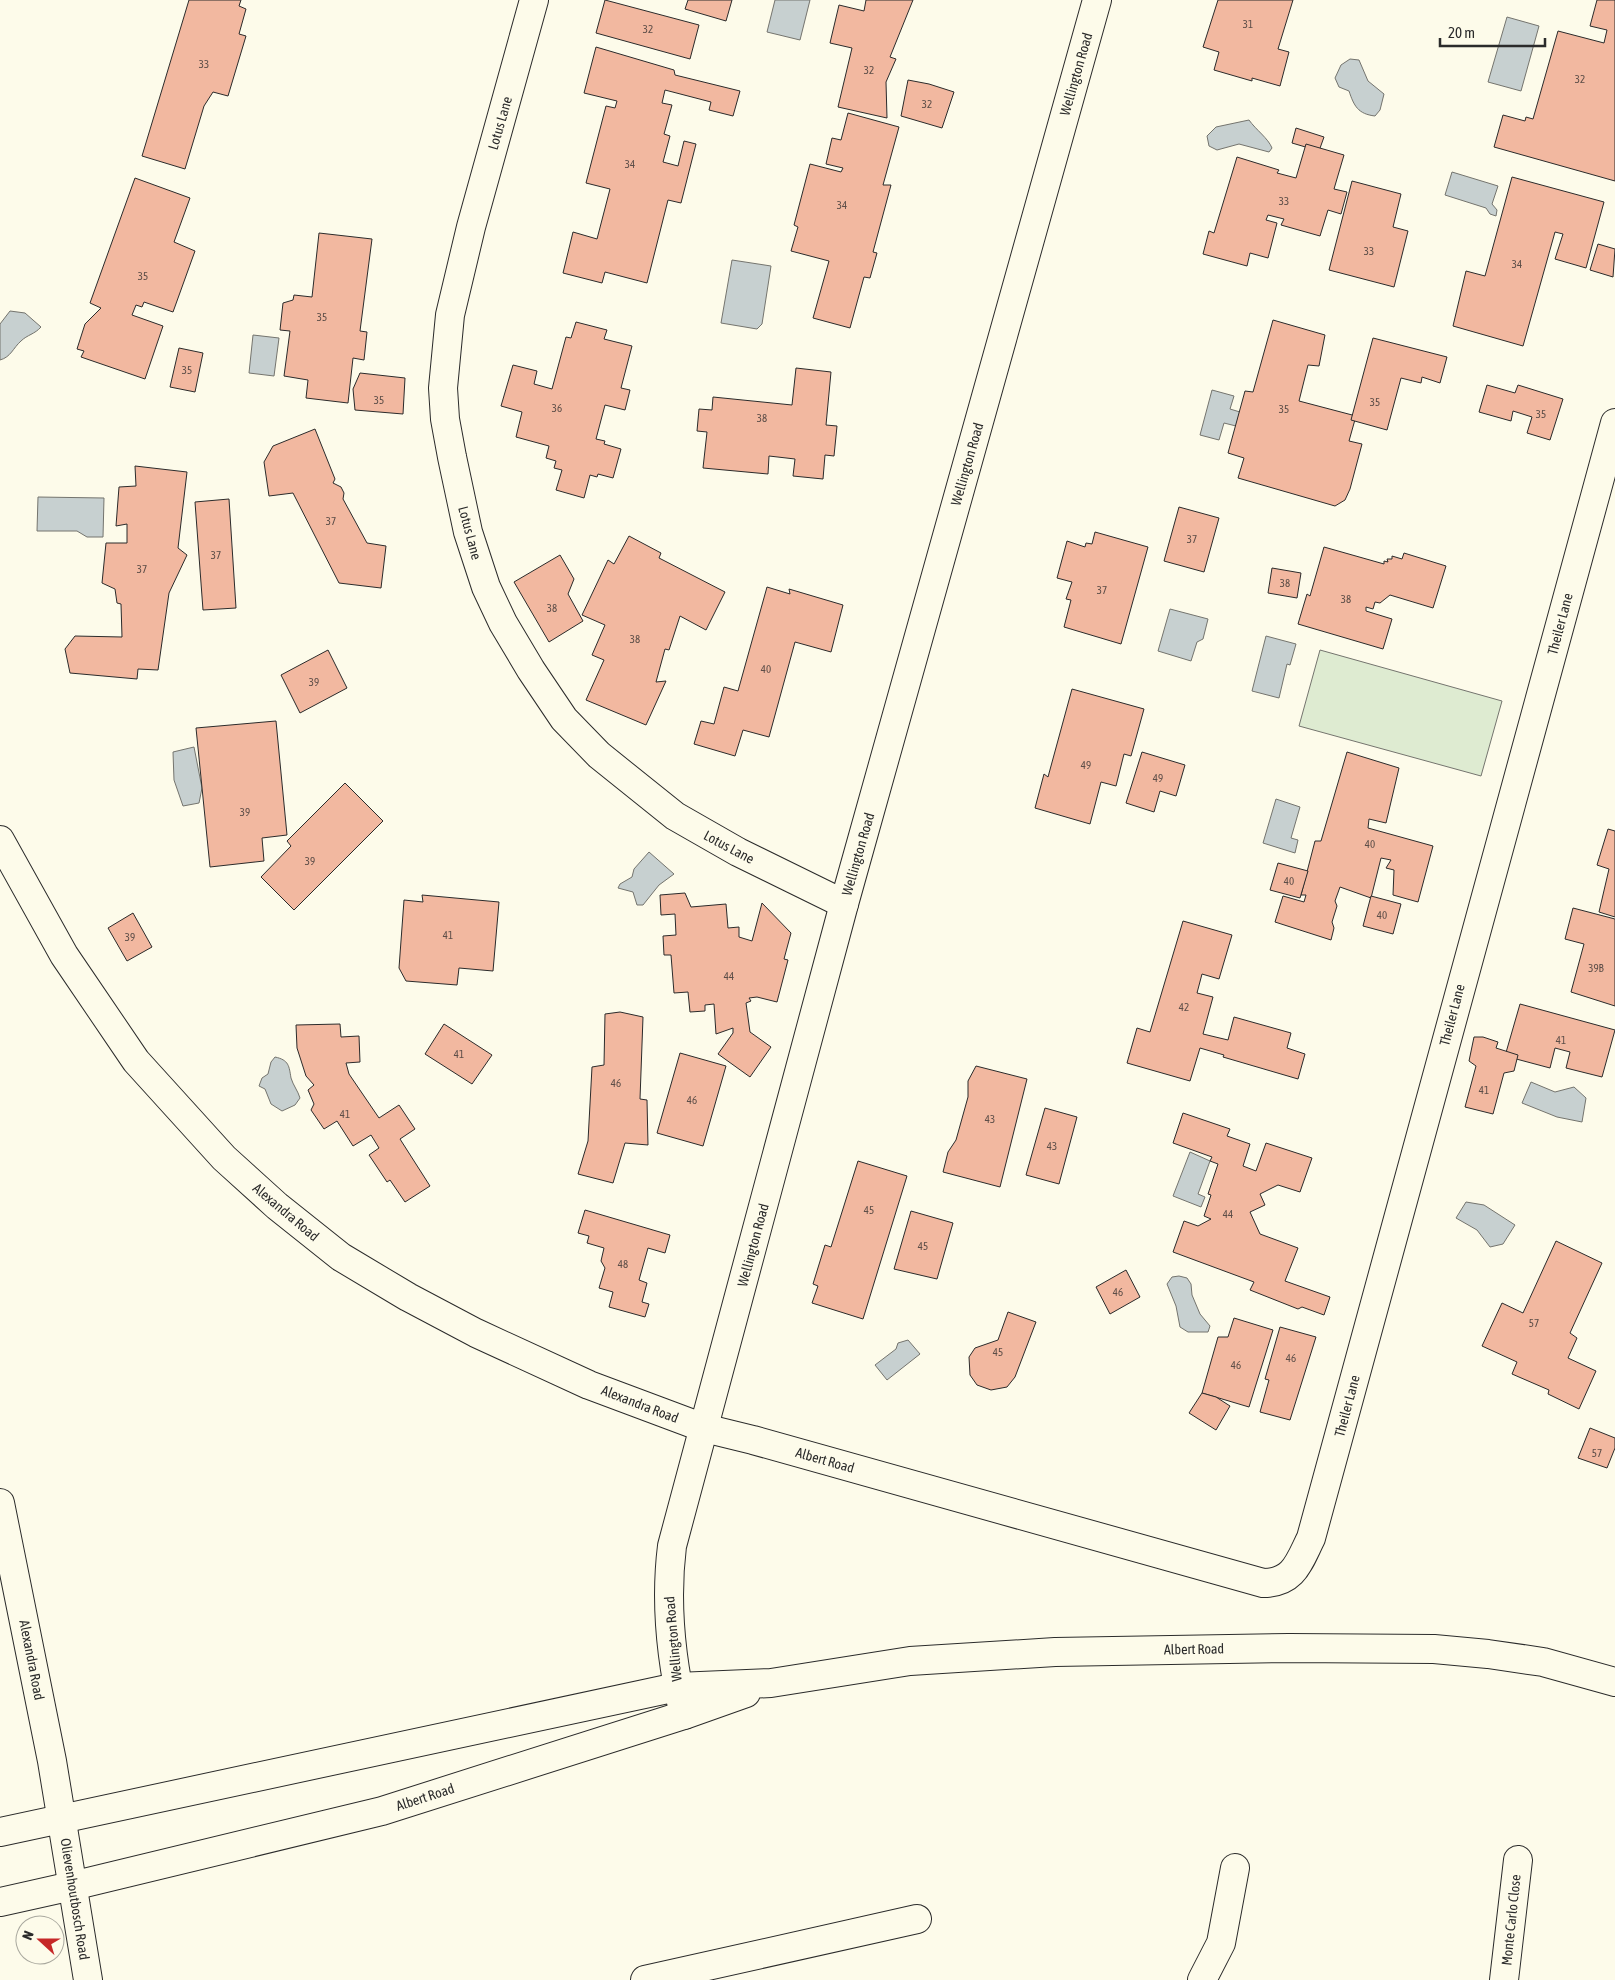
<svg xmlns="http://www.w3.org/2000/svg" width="1615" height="1980" font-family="'Asap Condensed',sans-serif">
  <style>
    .green { fill: #deebd1; stroke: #74746e }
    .water { fill: #c7d0d0; stroke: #74746e }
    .building { fill: #f2b8a0; stroke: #2b2b2b }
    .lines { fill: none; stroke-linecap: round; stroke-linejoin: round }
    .street-casing { stroke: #2b2b2b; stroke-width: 30 }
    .secondary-casing { stroke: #2b2b2b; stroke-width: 30 }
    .street { stroke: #fdfbea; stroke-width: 28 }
    .secondary { stroke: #fdfbea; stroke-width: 28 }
    .labels { text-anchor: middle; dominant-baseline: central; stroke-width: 4; stroke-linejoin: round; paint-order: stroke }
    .number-label { font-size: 11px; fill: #5d4e48 }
    .street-label { font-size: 14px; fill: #2b2b2b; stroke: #fdfbea }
  </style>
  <rect width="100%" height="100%" fill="#fdfbea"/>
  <path class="green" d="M1320,650L1502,701L1481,776L1299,726Z"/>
  <g class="water">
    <path d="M775,0H810L800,40L767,32Z"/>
    <path d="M1507,17L1539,26L1521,91L1488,82Z"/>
    <path d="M1350,59L1359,60L1368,81L1384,94L1380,110L1375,116C1358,114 1354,106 1349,91L1339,87L1335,78L1341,65Z"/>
    <path d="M1249,120C1256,130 1268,138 1272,148L1269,152L1239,144L1217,150L1209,146L1207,136L1216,127Z"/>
    <path d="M1452,172L1498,186L1492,204L1497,210L1496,216L1490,214L1486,208L1445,195Z"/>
    <path d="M732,260L771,266L762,324L757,329L721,323Z"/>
    <path d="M10,311L25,313L41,327C35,334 27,335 21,341C13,348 11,357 0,360V324Z"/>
    <path d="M253,335L279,338L274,376L249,373Z"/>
    <path d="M1212,390L1234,396L1230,409L1240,412L1236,426L1224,423L1219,440L1200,435Z"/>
    <path d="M38,497L104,498L103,537H87L77,531H37Z"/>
    <path d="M1170,609L1208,619L1203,639L1197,642L1191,661L1158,651Z"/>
    <path d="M1266,636L1296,644L1290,665L1287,664L1279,698L1252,691Z"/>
    <path d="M194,747L202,788L199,803L183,806L174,780L173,752Z"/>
    <path d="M1276,799L1300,807L1291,838L1298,840L1295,853L1263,843Z"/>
    <path d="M649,852L674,874L659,885L643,905H637L633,892L618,888L620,884L632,877L634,869Z"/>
    <path d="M275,1057C289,1060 289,1066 291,1078C293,1085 298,1091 300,1098L295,1105L282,1111L271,1104L265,1089L259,1086L262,1078L268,1074L271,1062Z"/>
    <path d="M1531,1082L1555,1092L1574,1087L1586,1098L1582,1122L1557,1117L1522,1103Z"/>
    <path d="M1190,1152L1210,1161L1198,1194L1205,1197L1201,1207L1173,1196Z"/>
    <path d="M1466,1202L1484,1205L1515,1225L1503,1244L1490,1247L1477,1230L1456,1218Z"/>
    <path d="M1179,1276L1187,1278L1191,1284L1192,1295L1200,1314L1210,1326L1208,1332H1188L1180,1327L1176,1306L1167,1284L1172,1277Z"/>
    <path d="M908,1340L920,1354L887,1380L875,1365L896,1349L898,1343Z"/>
  </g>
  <g class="building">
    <path d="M189,0H241L239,6L246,9L239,34L246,36L228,96L213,92L204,106L185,169L142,156Z"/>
    <path d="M605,0L699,25L690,59L596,33Z"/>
    <path d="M688,0H732L726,21L685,9Z"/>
    <path d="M866,0H913L890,57L896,59L886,82L887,118L838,107L852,48L830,43L839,5L864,11Z"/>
    <path d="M1218,0H1293L1278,49L1289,52L1280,86L1252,78V81L1214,70L1219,52L1203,47Z"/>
    <path d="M1597,0H1615V181L1494,147L1503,115L1525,121L1526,117L1533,119L1558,31L1604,43L1607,30L1590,26Z"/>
    <path d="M596,47L674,70L675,75L740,91L733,116L709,110L711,102L665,90L662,103L672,105L664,134L670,136L663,162L678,166L684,141L696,144L681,203L668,200L647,283L605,272L602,283L563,273L573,232L597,239L610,189L586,183L606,106L615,108L617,101L584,93Z"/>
    <path d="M908,80L929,84L954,92L942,128L901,116Z"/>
    <path d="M848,113L899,127L883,185H891L873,252L877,253L870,278L864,277L850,328L813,318L829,261L791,251L798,227L794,225L810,164L841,172L843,168L826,164L832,138L841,140Z"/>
    <path d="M1296,128L1324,137L1319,151L1292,143Z"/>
    <path d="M1306,144L1344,155L1334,189L1347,192L1341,214L1328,210L1320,236L1281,225L1284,219L1268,215L1266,220L1277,223L1268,258L1250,253L1247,266L1203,254L1209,231L1214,233L1237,157L1279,170L1277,173L1296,178Z"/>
    <path d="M1512,177L1604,202L1586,268L1555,259L1563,234L1555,232L1523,346L1453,326L1466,271L1485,276Z"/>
    <path d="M135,178L190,198L174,242L195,251L173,312L144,302L142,307L136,305L132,315L163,326L145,379L81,357L84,351L77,349L85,324L101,308L90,303Z"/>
    <path d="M1352,181L1401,194L1393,227L1408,231L1394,287L1329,270Z"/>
    <path d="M319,233L372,239L360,331L367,332L364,360L353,358L348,403L306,398L308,380L284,376L290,331L280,330L283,303L293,300L294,295L312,297Z"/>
    <path d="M1598,244L1615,249L1613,277L1590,270Z"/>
    <path d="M1273,320L1325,335L1319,366L1308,365L1299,401L1356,416L1349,441L1362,444L1350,489L1345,500L1335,506L1238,478L1244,458L1228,453L1245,391L1253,392Z"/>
    <path d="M576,322L607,330L604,339L632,346L621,388L630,390L625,410L605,405L596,439L605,441L604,444L621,449L613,478L598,474L597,477L590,475L584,498L556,490L562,470L554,468L556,461L546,458L549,446L516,437L522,412L501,406L513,365L537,371L534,384L552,389L566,337L571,338Z"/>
    <path d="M1373,338L1447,357L1440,383L1422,377L1421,383L1401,378L1387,430L1351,420Z"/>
    <path d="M179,348L203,353L195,392L170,387Z"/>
    <path d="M796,368L831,372L826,425L837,426L834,456L825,455L823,479L793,476L795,459L769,456L768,474L703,468L707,432L697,431L699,409L712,410L713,397L792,405Z"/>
    <path d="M360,373L405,378L403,414L355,410L353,389Z"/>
    <path d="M1487,385L1515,393L1518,385L1563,399L1550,440L1527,433L1532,417L1513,411L1511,421L1479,412Z"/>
    <path d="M315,429L335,479L333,483L341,487L344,493L343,499L367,543L386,546L381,588L339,583L293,493L269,496L264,462L273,446Z"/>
    <path d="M135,466L187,472L178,548L187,555L169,593L158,670L138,669L137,679L70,673L65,649L75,636L122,637L121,604L117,603L115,589L102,583L106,543H127V524L116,526L119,487L136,486Z"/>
    <path d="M229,499L236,608L203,610L195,502Z"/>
    <path d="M1179,507L1219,518L1204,572L1164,561Z"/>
    <path d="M1095,532L1148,547L1121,644L1064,627L1071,600L1066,599L1072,582L1057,578L1067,541L1085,547L1086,543L1092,544Z"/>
    <path d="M629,536L661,553L659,558L725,592L706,630L680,616L669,650L665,649L656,682L666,681L646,725L586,700L604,660L592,655L605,625L582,615L608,560L614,564Z"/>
    <path d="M1324,547L1384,564V561L1388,562L1387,559H1392V556L1402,559L1404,553L1446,566L1433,608L1390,595L1380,603L1375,602L1373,609L1366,607V611L1392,619L1383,649L1298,624L1307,594L1310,596Z"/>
    <path d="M560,555L574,579L568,594L583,621L549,642L514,582Z"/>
    <path d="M1272,568L1301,573L1297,598L1268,593Z"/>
    <path d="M767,587L790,594L789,589L843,605L831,652L795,642L769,737L743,730L735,756L694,744L701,721L714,724L724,687L738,691Z"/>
    <path d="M328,650L347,688L300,713L281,675Z"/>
    <path d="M1072,689L1144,709L1131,756L1124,754L1116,786L1101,782L1090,824L1035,808L1044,774L1048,777Z"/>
    <path d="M276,721L287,835L262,838L264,861L210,867L196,728Z"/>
    <path d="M1142,752L1185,765L1176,796L1160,791L1154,812L1126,803Z"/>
    <path d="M1347,752L1399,768L1386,823L1369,819L1368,828L1433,846L1418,902L1393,895L1394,870L1386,868L1391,860L1381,858L1371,898L1340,887L1335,901L1337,906L1332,922L1334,928L1331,940L1275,922L1283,896L1304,902L1306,895H1301L1315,841H1321Z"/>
    <path d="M345,783L383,821L294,910L261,877L291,846L287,841Z"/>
    <path d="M1608,829L1615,831V917L1599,912L1609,869L1597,865Z"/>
    <path d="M1278,863L1308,871L1300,898L1270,890Z"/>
    <path d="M685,893L691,907L726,904L728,928L739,927V937L752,941L762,903L791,933L784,959L788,960L777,1002L757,997L749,998L751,1001L746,1003L750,1032L771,1047L750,1077L718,1054L733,1033V1028L716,1034L714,1004L705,1005V1011L690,1012L688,992L674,993L671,955H664L663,936L676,935L675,914L661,915L660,895Z"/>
    <path d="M422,895L499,902L493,971L459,968L457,985L406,981L399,968L404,900L423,902Z"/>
    <path d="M1371,896L1401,904L1393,934L1363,926Z"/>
    <path d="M1573,908L1615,919V1006L1571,992L1584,944L1565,939Z"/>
    <path d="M133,913L152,947L127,961L108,928Z"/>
    <path d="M1183,921L1232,935L1219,979L1202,974L1197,993L1213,997L1203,1034L1228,1040L1234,1017L1291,1033L1287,1048L1305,1054L1298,1079L1223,1057L1224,1055L1200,1048L1190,1081L1127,1063L1137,1028L1150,1032Z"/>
    <path d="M1520,1004L1615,1030L1602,1077L1566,1068L1570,1052L1555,1048L1550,1068L1505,1056Z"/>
    <path d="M620,1012L643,1017L640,1099L647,1100L648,1145L625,1143L613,1183L578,1174L588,1141L592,1067L604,1065L605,1014Z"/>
    <path d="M340,1024L341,1037L359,1036L360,1062L346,1063L349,1074L379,1118L399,1105L415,1129L400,1139L430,1186L405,1202L390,1180L387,1182L369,1155L379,1148L371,1135L353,1146L337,1121L324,1129L311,1110L314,1104L308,1090L314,1085L306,1076L297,1048L296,1025Z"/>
    <path d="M444,1024L492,1055L472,1084L425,1054Z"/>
    <path d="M1474,1037H1483L1498,1042L1496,1048L1518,1055L1514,1071L1504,1073L1493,1114L1465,1107L1476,1066L1469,1061Z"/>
    <path d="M680,1053L726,1066L703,1146L657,1133Z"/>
    <path d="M976,1066L1027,1079L1000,1187L943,1172L948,1152L956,1140L968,1097V1081Z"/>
    <path d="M1045,1108L1077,1117L1059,1184L1026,1175Z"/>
    <path d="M1183,1113L1230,1129L1227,1136L1250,1144L1243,1166L1256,1171L1266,1143L1312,1158L1300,1192L1278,1185L1260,1194L1265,1205L1250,1212L1260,1234L1298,1248L1285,1281L1330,1297L1324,1315L1302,1307L1298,1309L1250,1290L1254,1282L1173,1252L1184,1221L1198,1226L1211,1219L1204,1216L1211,1195L1208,1194L1218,1164L1210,1161L1212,1157L1173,1143Z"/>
    <path d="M858,1161L907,1176L863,1319L812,1303L818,1286L813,1284L825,1245L831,1247Z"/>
    <path d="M585,1210L670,1235L665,1253L648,1248L639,1280L647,1283L642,1302L649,1304L645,1317L609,1307L613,1292L599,1288L605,1268L601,1261L604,1248L587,1243L589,1236L578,1233Z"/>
    <path d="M911,1211L953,1223L937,1279L894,1269Z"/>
    <path d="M1556,1241L1602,1263L1570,1333L1577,1338L1568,1358L1596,1371L1579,1409L1548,1394L1549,1390L1512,1374L1517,1362L1482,1346L1502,1303L1523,1313Z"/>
    <path d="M1126,1270L1140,1297L1110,1314L1096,1287Z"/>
    <path d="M1008,1312L1036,1322L1015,1377L1007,1387L991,1390L977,1385L970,1375L969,1357L975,1348L998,1340Z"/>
    <path d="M1234,1318L1273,1330L1249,1407L1202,1393L1218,1337H1228Z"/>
    <path d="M1280,1327L1316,1337L1290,1420L1260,1412L1269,1380L1265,1379Z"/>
    <path d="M1202,1393L1216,1397L1230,1406L1216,1430L1189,1413Z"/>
    <path d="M1590,1428L1615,1438V1448L1607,1468L1578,1458Z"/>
  </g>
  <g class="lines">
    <defs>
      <g id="street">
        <path d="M534,0L471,227L450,315L443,388L445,419L452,457L468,532L486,587L503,623L531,670L564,719L599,755L675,816L738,852L844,904"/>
        <path d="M0,840L64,955L136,1061L224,1158L277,1206L341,1257L408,1297L476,1333L589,1385L704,1428L753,1440L1263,1583C1294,1583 1299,1562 1311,1538L1615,423"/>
        <path d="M684,1715C671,1660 665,1602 672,1546L844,904L1097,0"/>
        <path d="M645,1980L917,1919"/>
        <path d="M1202,1980L1221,1943L1235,1868"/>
        <path d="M1504,1980L1518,1860"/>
      </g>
      <g id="secondary">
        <path d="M0,1503L52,1761L88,1980"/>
        <path d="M0,1832L677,1687L771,1683L910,1661L1055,1652L1289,1648L1434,1649L1488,1654L1543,1662L1615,1682"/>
        <path d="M0,1902L72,1886L382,1811L684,1715L746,1693"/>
      </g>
    </defs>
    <use href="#street" class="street-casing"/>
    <use href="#secondary" class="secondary-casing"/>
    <use href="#street" class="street"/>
    <use href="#secondary" class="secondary"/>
  </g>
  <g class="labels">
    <g class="number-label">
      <text x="1248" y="24">31</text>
      <text x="648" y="29">32</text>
      <text x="204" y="64">33</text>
      <text x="869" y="70">32</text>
      <text x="1580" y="79">32</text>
      <text x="927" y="104">32</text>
      <text x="630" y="164">34</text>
      <text x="1284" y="201">33</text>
      <text x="842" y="205">34</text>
      <text x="1369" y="251">33</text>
      <text x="1517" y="264">34</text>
      <text x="143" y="276">35</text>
      <text x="322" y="317">35</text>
      <text x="187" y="370">35</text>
      <text x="379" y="400">35</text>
      <text x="1375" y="402">35</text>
      <text x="557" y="408">36</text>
      <text x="1284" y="409">35</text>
      <text x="1541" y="414">35</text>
      <text x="762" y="418">38</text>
      <text x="331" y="521">37</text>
      <text x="1192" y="539">37</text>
      <text x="216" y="555">37</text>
      <text x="142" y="569">37</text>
      <text x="1285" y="583">38</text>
      <text x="1102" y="590">37</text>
      <text x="1346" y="599">38</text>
      <text x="552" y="608">38</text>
      <text x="635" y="639">38</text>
      <text x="766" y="669">40</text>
      <text x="314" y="682">39</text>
      <text x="1086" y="765">49</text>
      <text x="1158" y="778">49</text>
      <text x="245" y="812">39</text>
      <text x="1370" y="844">40</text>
      <text x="310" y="861">39</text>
      <text x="1289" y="881">40</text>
      <text x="1382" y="915">40</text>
      <text x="448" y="935">41</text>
      <text x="130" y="937">39</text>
      <text x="1596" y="968">39B</text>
      <text x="729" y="976">44</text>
      <text x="1184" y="1007">42</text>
      <text x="1561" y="1040">41</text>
      <text x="459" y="1054">41</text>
      <text x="616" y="1083">46</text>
      <text x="1484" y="1090">41</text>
      <text x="692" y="1100">46</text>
      <text x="345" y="1114">41</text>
      <text x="990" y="1119">43</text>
      <text x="1052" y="1146">43</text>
      <text x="869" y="1210">45</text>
      <text x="1228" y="1214">44</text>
      <text x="923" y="1246">45</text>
      <text x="623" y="1264">48</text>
      <text x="1118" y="1292">46</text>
      <text x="1534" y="1323">57</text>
      <text x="998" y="1352">45</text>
      <text x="1291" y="1358">46</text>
      <text x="1236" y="1365">46</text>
      <text x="1597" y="1453">57</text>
    </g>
    <g class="street-label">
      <text transform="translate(1076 74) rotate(-74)">Wellington Road</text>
      <text transform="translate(500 123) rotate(-74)">Lotus Lane</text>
      <text transform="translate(967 464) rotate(-74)">Wellington Road</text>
      <text transform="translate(470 533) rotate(75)">Lotus Lane</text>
      <text transform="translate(1560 624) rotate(-75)">Theiler Lane</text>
      <text transform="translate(729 847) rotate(28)">Lotus Lane</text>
      <text transform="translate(858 854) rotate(-74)">Wellington Road</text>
      <text transform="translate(1452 1015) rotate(-75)">Theiler Lane</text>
      <text transform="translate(286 1212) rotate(40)">Alexandra Road</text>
      <text transform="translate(753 1245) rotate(-75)">Wellington Road</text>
      <text transform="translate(640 1404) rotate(21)">Alexandra Road</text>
      <text transform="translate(1347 1406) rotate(-75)">Theiler Lane</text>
      <text transform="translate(825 1460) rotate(16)">Albert Road</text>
      <text transform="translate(673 1639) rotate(-95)">Wellington Road</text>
      <text transform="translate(1194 1649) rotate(-1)">Albert Road</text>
      <text transform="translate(32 1660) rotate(79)">Alexandra Road</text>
      <text transform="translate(425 1797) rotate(-18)">Albert Road</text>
      <text transform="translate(75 1899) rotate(81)">Olievenhoutbosch Road</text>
      <text transform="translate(1511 1920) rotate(-84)">Monte Carlo Close</text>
    </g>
  </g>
  <g transform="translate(40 1940) rotate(291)"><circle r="24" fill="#fdfbea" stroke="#a9a89e"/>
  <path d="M0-4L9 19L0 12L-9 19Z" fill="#c62828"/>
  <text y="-8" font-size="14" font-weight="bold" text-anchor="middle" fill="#2b2b2b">N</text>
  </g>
  <path d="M1440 38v8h105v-8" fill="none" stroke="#2b2b2b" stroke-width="2.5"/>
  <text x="1448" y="38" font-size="15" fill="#2b2b2b" stroke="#fdfbea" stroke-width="4" paint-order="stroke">20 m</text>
</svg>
